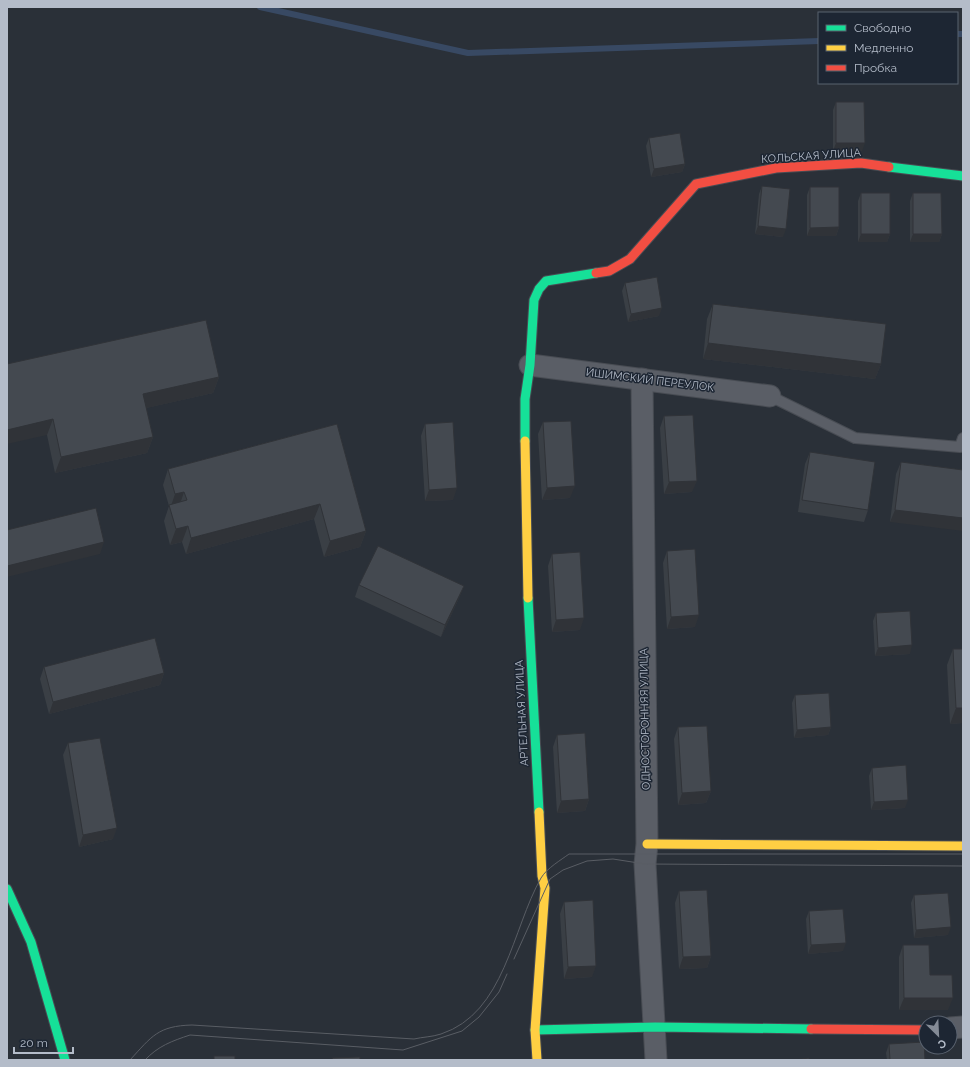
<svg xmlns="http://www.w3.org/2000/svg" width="970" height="1067" font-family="Raleway,sans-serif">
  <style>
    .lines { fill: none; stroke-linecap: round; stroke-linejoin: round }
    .stream { stroke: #384963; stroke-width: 6 }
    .lane-casing { stroke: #484c53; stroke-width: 12 }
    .street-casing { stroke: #484c53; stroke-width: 23 }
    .fast-casing { stroke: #484c53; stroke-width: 11 }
    .slow-casing { stroke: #484c53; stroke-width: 11 }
    .jam-casing { stroke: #484c53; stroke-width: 11 }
    .lane { stroke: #5a5e66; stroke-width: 10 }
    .street { stroke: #5a5e66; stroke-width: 21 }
    .fast { stroke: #16e098; stroke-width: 9 }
    .slow { stroke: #ffcf43; stroke-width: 9 }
    .jam { stroke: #f24e42; stroke-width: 9 }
    .tram { stroke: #595d64; stroke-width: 1 }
    .wall { fill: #3a3f45 }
    .shaded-wall { fill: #303338 }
    .building { fill: #444950; stroke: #303338 }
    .labels { text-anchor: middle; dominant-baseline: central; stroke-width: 3; stroke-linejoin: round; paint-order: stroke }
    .street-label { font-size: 11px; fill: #b4bcc9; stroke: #1d2633 }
  </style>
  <rect width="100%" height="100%" fill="#2a3038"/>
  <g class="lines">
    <g class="stream">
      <path d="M260,7L468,53L819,41"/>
      <path d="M957,34H963"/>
    </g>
    <defs>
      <path id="lane" d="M770,396L855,438L960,447L963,438"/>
      <g id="street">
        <path d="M530,365L770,396"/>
        <path d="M642,379L647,844L645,864L656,1060"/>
        <path d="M950,1028L963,1027"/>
      </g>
      <g id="fast">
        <path d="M889,167L963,176"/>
        <path d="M525,441V399L530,365L534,300L539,289L546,281L596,273"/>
        <path d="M528,598L539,812"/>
        <path d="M7,889L31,942L65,1060"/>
        <path d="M535,1030L655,1027L811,1029"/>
      </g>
      <g id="slow">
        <path d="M525,441L528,598"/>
        <path d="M647,844L963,846"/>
        <path d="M537,1060L535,1030L545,888L542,876L539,812"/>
      </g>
      <g id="jam">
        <path d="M596,273L609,271L630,259L696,184L776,168L861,163L889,167"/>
        <path d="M811,1029L926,1030"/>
      </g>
    </defs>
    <use href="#lane" class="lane-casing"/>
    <use href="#street" class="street-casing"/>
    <use href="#fast" class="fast-casing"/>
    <use href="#slow" class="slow-casing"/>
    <use href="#jam" class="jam-casing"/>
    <use href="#lane" class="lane"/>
    <use href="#street" class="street"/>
    <use href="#fast" class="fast"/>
    <use href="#slow" class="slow"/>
    <use href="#jam" class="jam"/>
    <g class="tram">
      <path d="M514,959L550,879L563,870L587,861L613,859L645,864L963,866"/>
      <path d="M130,1060C152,1036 158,1026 192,1025L414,1039C422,1037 432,1037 441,1034C505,1013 512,929 541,878C547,868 561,860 569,854H963"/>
      <path d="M145,1060C158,1046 172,1041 190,1035L403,1050L462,1031L479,1017L499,992L507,974"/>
    </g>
  </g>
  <g class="wall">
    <path d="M836,102L862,151H833V110Z"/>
    <path d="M649,138L685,164L682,172L651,177L646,146Z"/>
    <path d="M762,186L783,237L755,234L759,194Z"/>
    <path d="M810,187L839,227L836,236H807V195Z"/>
    <path d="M861,193L890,234L887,242H858V201Z"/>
    <path d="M913,193L942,234L939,242H910V201Z"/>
    <path d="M963,278V323H962V282Z"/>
    <path d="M625,283L659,316L628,322L622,291Z"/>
    <path d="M713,304L881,364L875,379L703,359L707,319Z"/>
    <path d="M7,364L219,377L213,393L146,408L153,437L147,453L55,473L47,435Z"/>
    <path d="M664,416L692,492L664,494L660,428Z"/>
    <path d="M543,422L570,498L542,500L538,434Z"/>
    <path d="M337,424L366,531L360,547L324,557L314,519L186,554L182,542L170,545L164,521L169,506L163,485L168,469Z"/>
    <path d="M425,424L453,500L425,501L421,436Z"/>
    <path d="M810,452L868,510L864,522L798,512L805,464Z"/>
    <path d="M901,462L963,470L890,522L896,474Z"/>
    <path d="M667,551L695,627L667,629L663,563Z"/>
    <path d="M552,554L580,630L552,632L548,566Z"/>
    <path d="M359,585L464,586L459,598L441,637L355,597Z"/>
    <path d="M876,613L910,654L875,656L873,621Z"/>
    <path d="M953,649L963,723L950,724L947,665Z"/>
    <path d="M44,667L164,673L160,685L49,714L40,679Z"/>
    <path d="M795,695L831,727L828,735L794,738L792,703Z"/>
    <path d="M678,727L711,791L706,803L678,805L674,739Z"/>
    <path d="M557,735L589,799L585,811L557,813L553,747Z"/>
    <path d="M68,743L113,839L79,847L63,755Z"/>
    <path d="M872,768L905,808L871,810L869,776Z"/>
    <path d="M679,891L711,956L707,968L679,969L675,903Z"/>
    <path d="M914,895L948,935L914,938L911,903Z"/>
    <path d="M564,902L592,977L564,979L560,914Z"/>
    <path d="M809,911L843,951L808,954L806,919Z"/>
    <path d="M903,945L930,975L948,1010H899V957Z"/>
    <path d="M889,1044L925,1060H887L886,1053Z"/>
  </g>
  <g class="shaded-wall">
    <path d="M836,143H865L862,151H833Z"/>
    <path d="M685,164L682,172L651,177L654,169Z"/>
    <path d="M758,226L786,229L783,237L755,234Z"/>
    <path d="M839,227L836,236H807L810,228Z"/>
    <path d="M861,234H890L887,242H858Z"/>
    <path d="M913,234H942L939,242H910Z"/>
    <path d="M662,308L659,316L628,322L631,314Z"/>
    <path d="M708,343L881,364L875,379L703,359Z"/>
    <path d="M219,377L213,393L138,410L143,394Z"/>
    <path d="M53,419L47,435L7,444V430Z"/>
    <path d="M153,437L147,453L55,473L61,457Z"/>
    <path d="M697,481L692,492L664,494L669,482Z"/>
    <path d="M575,486L570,498L542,500L547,488Z"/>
    <path d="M457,488L453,500L425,501L429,490Z"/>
    <path d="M184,492L179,507L170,509L175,494Z"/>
    <path d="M320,504L314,519L186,554L191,538Z"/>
    <path d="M895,510L963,518V531L890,522Z"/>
    <path d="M188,526L182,542L170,545L176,529Z"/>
    <path d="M366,531L360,547L324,557L330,541Z"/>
    <path d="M104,542L100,554L7,577V566Z"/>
    <path d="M464,586L459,598L441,637L445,625Z"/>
    <path d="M699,615L695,627L667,629L671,617Z"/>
    <path d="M584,618L580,630L552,632L556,620Z"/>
    <path d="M912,645L910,654L875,656L878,648Z"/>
    <path d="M164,673L160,685L49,714L53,702Z"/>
    <path d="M956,708H963V723L950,724Z"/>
    <path d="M831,727L828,735L794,738L797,730Z"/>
    <path d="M711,791L706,803L678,805L682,793Z"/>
    <path d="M589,799L585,811L557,813L561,801Z"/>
    <path d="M908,800L905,808L871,810L874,802Z"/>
    <path d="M117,828L113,839L79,847L83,835Z"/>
    <path d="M951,927L948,935L914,938L916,930Z"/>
    <path d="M846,943L843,951L808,954L811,945Z"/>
    <path d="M711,956L707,968L679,969L683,957Z"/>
    <path d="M596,966L592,977L564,979L568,967Z"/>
    <path d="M904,998H953L948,1010H899Z"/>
  </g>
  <g class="building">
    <path d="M836,102H864L865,143H836Z"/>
    <path d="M680,133L685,164L654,169L649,138Z"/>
    <path d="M762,186L790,189L786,229L758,226Z"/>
    <path d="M810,187H839V227L810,228Z"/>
    <rect x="861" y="193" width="29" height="41"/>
    <path d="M913,193H941L942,234H913Z"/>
    <path d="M657,277L662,308L631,314L625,283Z"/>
    <path d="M713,304L886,324L881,364L708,343Z"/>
    <path d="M206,320L219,377L143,394L153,437L61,457L53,419L7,430V364Z"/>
    <path d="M693,415L697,481L669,482L664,416Z"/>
    <path d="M571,421L575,486L547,488L543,422Z"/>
    <path d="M453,422L457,488L429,490L425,424Z"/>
    <path d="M337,424L366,531L330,541L320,504L191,538L188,526L176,529L169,505L187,500L184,492L175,494L168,469Z"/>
    <path d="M810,452L875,462L868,510L802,500Z"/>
    <path d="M901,462L963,470V518L895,510Z"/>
    <path d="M96,508L104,542L7,566V530Z"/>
    <path d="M378,546L464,586L445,625L359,585Z"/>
    <path d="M695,549L699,615L671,617L667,551Z"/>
    <path d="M580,552L584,618L556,620L552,554Z"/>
    <path d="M910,611L912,645L878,648L876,613Z"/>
    <path d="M155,638L164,673L53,702L44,667Z"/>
    <path d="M953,649H963V708H956Z"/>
    <path d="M829,693L831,727L797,730L795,695Z"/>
    <path d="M707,726L711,791L682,793L678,727Z"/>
    <path d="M585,733L589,799L561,801L557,735Z"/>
    <path d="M100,738L117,828L83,835L68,743Z"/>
    <path d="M906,765L908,800L874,802L872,768Z"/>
    <path d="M707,890L711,956L683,957L679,891Z"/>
    <path d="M948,893L951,927L916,930L914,895Z"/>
    <path d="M593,900L596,966L568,967L564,902Z"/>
    <path d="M843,909L846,943L811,945L809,911Z"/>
    <path d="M903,945H929L930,975H952L953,998H904Z"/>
    <path d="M924,1042L925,1060H890L889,1044Z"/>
    <rect x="214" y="1056" width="21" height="4"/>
    <path d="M360,1057V1060H333L332,1058Z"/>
    <path d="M809,1058V1060H794Z"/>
    <path d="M860,1059V1060H846Z"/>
  </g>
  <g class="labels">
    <g class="street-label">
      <text transform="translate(811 156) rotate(-4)">КОЛЬСКАЯ УЛИЦА</text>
      <text transform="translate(650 380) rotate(7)">ИШИМСКИЙ ПЕРЕУЛОК</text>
      <text transform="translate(522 713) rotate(-93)">АРТЕЛЬНАЯ УЛИЦА</text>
      <text transform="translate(645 719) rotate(-91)">ОДНОСТОРОННЯЯ УЛИЦА</text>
    </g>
  </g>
  <rect width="970" height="1067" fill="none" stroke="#b4bcc9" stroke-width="16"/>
  <rect x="818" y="12" width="140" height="72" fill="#1d2633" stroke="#59626f"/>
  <rect x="826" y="25" width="20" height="6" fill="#16e098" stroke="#59626f"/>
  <text x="854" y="32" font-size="12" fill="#b4bcc9">Свободно</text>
  <rect x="826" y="45" width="20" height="6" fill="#ffcf43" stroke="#59626f"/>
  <text x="854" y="52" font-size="12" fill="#b4bcc9">Медленно</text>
  <rect x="826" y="65" width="20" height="6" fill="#f24e42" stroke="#59626f"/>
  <text x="854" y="72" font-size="12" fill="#b4bcc9">Пробка</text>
  <g transform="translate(938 1035) rotate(156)"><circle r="19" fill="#1d2633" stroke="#59626f"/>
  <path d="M0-3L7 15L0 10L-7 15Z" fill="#848b96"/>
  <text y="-6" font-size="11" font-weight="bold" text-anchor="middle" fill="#b4bcc9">С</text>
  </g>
  <path d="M14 1047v6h59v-6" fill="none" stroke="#b4bcc9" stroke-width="2"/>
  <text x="20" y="1047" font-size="12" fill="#b4bcc9" stroke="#1d2633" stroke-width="3" paint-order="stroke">20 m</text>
</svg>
